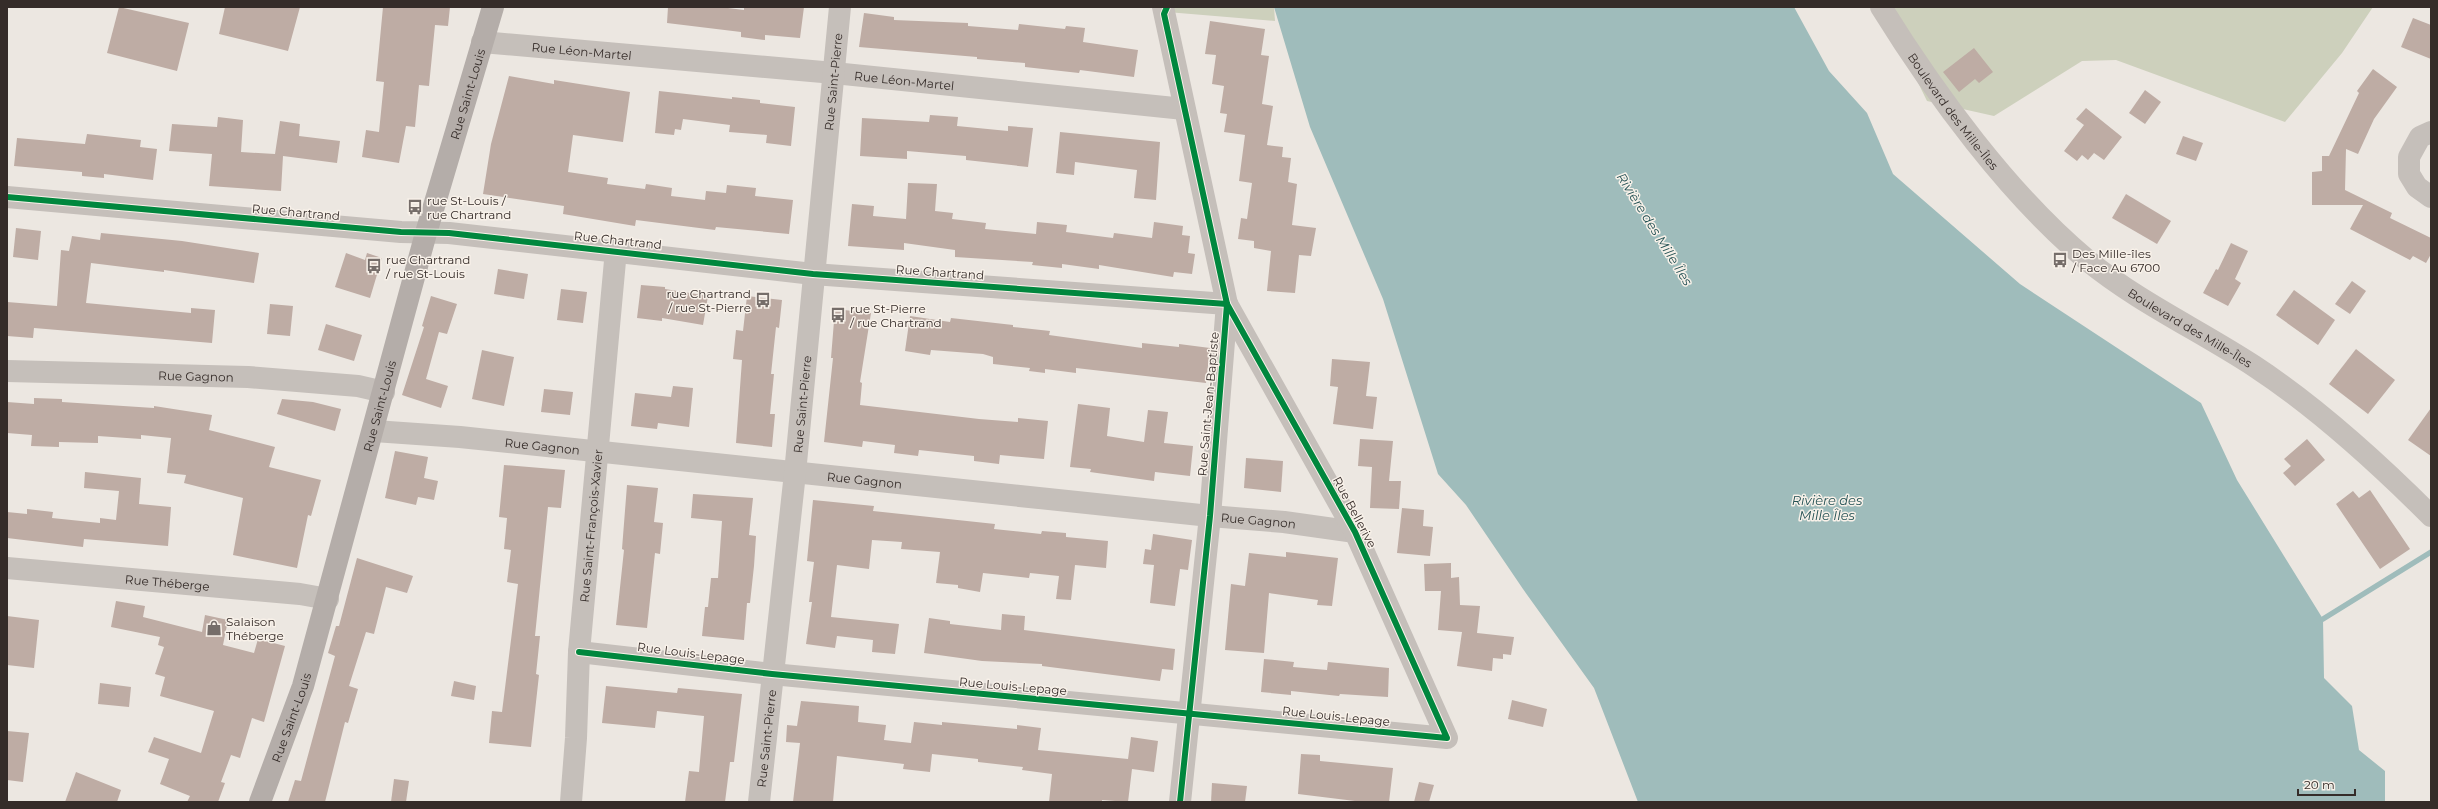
<svg xmlns="http://www.w3.org/2000/svg" width="2438" height="809" font-family="Montserrat,sans-serif">
  <style>
    .green { fill: #cdd0bc }
    .water { fill: #9fbcbb }
    .lines { fill: none; stroke-linecap: round; stroke-linejoin: round }
    .stream { stroke: #9fbcbb; stroke-width: 5.5 }
    .building { fill: #beaca4 }
    .minor { stroke: #c5bfba; stroke-width: 22 }
    .major { stroke: #b4ada9; stroke-width: 22 }
    .cycleway-casing { stroke: #f8f1e9; stroke-width: 8 }
    .cycleway { stroke: #00873e; stroke-width: 6 }
    .labels { text-anchor: middle; dominant-baseline: central; stroke-width: 3; stroke-linejoin: round; paint-order: stroke }
    .street-label { font-size: 12px; fill: #352c29; stroke: #f8f1e9 }
    .poi-label { font-size: 12px; fill: #352c29; stroke: #f8f1e9; text-anchor: start }
    .water-label { font-size: 13px; font-style: italic; fill: #225053; stroke: #f8f1e9 }
  </style>
  <rect width="100%" height="100%" fill="#ece7e1"/>
  <g class="green">
    <path d="M1166,7H1274L1275,21L1167,12Z"/>
    <path d="M1881,7H2373L2342,53L2285,122L2116,60L2082,61L1994,116L1927,101Z"/>
  </g>
  <path class="water" d="M1274,7H1794L1829,71L1867,113L1893,174L2020,284L2201,403L2237,480L2323,619L2324,678L2352,706L2359,750L2385,771V802H1638L1594,688L1523,589L1466,505L1438,474L1383,299L1310,127Z"/>
  <g class="lines">
    <path class="stream" d="M2323,619L2431,552"/>
  </g>
  <g class="building">
    <path d="M119,7L189,23L177,71L107,53Z"/>
    <path d="M225,7H300L288,51L219,34Z"/>
    <path d="M383,7H450L448,26L435,25L429,86L419,85L415,127L406,126L399,163L362,157L366,130L379,132L384,82L376,81Z"/>
    <path d="M668,7H720L744,10V7H804L800,38L765,35V40L741,37V32L667,23Z"/>
    <path d="M864,13L894,17V20L968,23V26L1018,30L1019,24L1065,29L1066,26L1085,28L1083,42L1138,50L1134,77L1080,70L1079,73L1025,67V63L977,59V57L859,47Z"/>
    <path d="M2413,18L2431,25V59L2401,47Z"/>
    <path d="M1210,21L1265,29L1261,55L1269,56L1262,104L1273,106L1267,145L1283,147L1282,157L1291,158L1288,182L1297,184L1292,225L1316,228L1311,256L1299,255L1295,293L1267,291L1271,251L1254,248V241L1238,239L1241,218L1247,219L1252,183L1239,181L1245,135L1224,132L1227,114L1220,113L1224,86L1212,84L1216,55L1205,54Z"/>
    <path d="M1974,48L1993,72L1979,83L1975,79L1959,92L1943,72Z"/>
    <path d="M2373,69L2397,87L2374,119L2358,154L2346,149L2345,190L2392,213L2390,218L2431,238V254L2426,263L2413,256L2410,260L2350,229L2363,205H2312V172L2322,171V156H2329L2359,93L2357,91Z"/>
    <path d="M509,76L554,84V80L630,92L623,142L573,135L568,172L608,178L607,184L645,189L646,184L672,188L671,196L705,200L706,191L726,193L727,185L756,188L755,196L793,200L789,234L716,227L715,230L636,220L635,226L563,214L564,206L483,194L491,144Z"/>
    <path d="M2145,90L2161,102L2145,124L2129,113Z"/>
    <path d="M659,91L732,99V97L760,100V103L795,107L791,146L766,143L767,135L729,132L730,125L683,119L681,130L675,129L674,135L655,133Z"/>
    <path d="M2086,108L2122,137L2104,160L2094,153L2088,160L2082,155L2077,161L2064,151L2084,125L2076,119Z"/>
    <path d="M930,115L958,117L957,126L1008,131V126L1033,128L1028,167L966,160V156L907,151V159L860,156L862,118L929,122Z"/>
    <path d="M218,117L243,120L241,152L275,154L280,121L300,124L299,136L340,141L337,163L283,156L281,191L209,186L212,154L169,151L172,124L217,127Z"/>
    <path d="M1060,132L1160,142L1156,200L1134,198L1137,170L1075,162L1074,175L1056,173Z"/>
    <path d="M87,134L141,140L140,147L157,149L153,180L104,174V178L82,176V172L14,166L17,138L85,144Z"/>
    <path d="M2183,136L2203,143L2196,161L2176,154Z"/>
    <path d="M908,183L937,184L935,211L953,213L952,219L986,223L985,229L1036,234L1037,222L1067,225L1066,232L1113,238L1114,233L1152,238L1154,222L1183,226L1182,235L1190,236L1188,253L1195,254L1192,274L1174,272L1173,277L1099,265V269L1062,264V268L1032,265L1033,262L955,257V250L904,243V250L848,246L852,204L874,206L873,216L906,219Z"/>
    <path d="M2126,194L2171,221L2157,244L2112,218Z"/>
    <path d="M16,228L41,231L38,260L13,257Z"/>
    <path d="M101,233L182,241L259,253L254,283L164,270V272L91,263L86,303L191,313V308L215,310L212,343L34,328L33,338L7,336V302L57,306L61,250L69,251L72,236L100,240Z"/>
    <path d="M2231,243L2248,251L2235,279L2241,283L2228,306L2203,293L2216,269L2218,270Z"/>
    <path d="M346,253L365,260L367,253L382,258L370,298L335,287Z"/>
    <path d="M498,269L528,274L524,299L494,294Z"/>
    <path d="M2352,281L2366,291L2350,314L2335,304Z"/>
    <path d="M641,285L665,287V289L708,296L703,325L662,318V321L637,318Z"/>
    <path d="M561,289L587,292L583,323L557,320Z"/>
    <path d="M2294,290L2335,320L2318,345L2276,315Z"/>
    <path d="M431,296L457,304L447,334L439,332L426,379L448,386L441,408L402,395L424,327L422,326Z"/>
    <path d="M747,296L782,300L779,328L776,327L771,374H774L770,414H775L772,447L736,443L742,360L733,359L736,330L743,331Z"/>
    <path d="M270,304L293,306L290,336L267,334Z"/>
    <path d="M835,309L871,313L860,382L862,383L860,405L979,419L1018,422V418L1048,421L1044,459L1000,455L999,464L974,461V456L919,450L918,456L894,453L895,445L863,441L862,447L824,442L833,358H831Z"/>
    <path d="M910,316L950,322L951,318L1013,325V327L1050,331L1049,335L1142,348V343L1179,347V344L1210,348L1206,383L1076,368V373L1045,369V373L1029,371L1030,368L993,364V357L983,354L931,350L930,355L905,351Z"/>
    <path d="M326,324L362,335L354,361L318,350Z"/>
    <path d="M2356,349L2395,380L2368,414L2329,384Z"/>
    <path d="M482,350L514,357L504,406L472,399Z"/>
    <path d="M1332,359L1370,362L1366,396L1377,397L1373,429L1333,424L1338,387L1330,386Z"/>
    <path d="M673,386L693,388L689,427L658,423L657,429L631,426L635,393L671,397Z"/>
    <path d="M544,389L573,392L570,415L541,412Z"/>
    <path d="M34,398L62,399V402L154,408V406L212,415L209,430L275,447L269,467L321,480L311,516L308,515L297,568L233,555L243,498L184,483L186,475L167,473L171,438L141,435V439L98,436V443L59,442V447L31,446L32,435L7,433V402L34,404Z"/>
    <path d="M282,399L313,402L341,409L335,431L277,414Z"/>
    <path d="M1078,404L1110,408L1107,436L1144,442L1148,410L1168,412L1164,443L1193,446L1190,476L1155,472L1154,481L1090,472L1091,469L1070,467Z"/>
    <path d="M2431,408V456L2408,440Z"/>
    <path d="M1360,439L1393,441L1389,481H1401L1399,509L1370,508L1372,467L1358,466Z"/>
    <path d="M2307,439L2325,460L2295,486L2283,473L2291,466L2284,459Z"/>
    <path d="M395,451L428,457L424,478L438,481L434,500L418,497L416,505L385,498Z"/>
    <path d="M1246,458L1283,461L1281,492L1244,488Z"/>
    <path d="M504,465L565,470L561,508L548,507L535,636H540L536,674L539,675L531,747L489,743L492,711L502,712L518,584L507,582L511,550L504,549L507,518L499,517Z"/>
    <path d="M85,472L141,478L139,504L171,507L168,546L84,539L83,547L7,538V512L27,514V509L53,512L52,518L100,523V518L116,520L119,491L84,488Z"/>
    <path d="M627,485L658,488L654,522L663,523L660,554L655,553L647,628L616,625L624,550L622,549Z"/>
    <path d="M2370,490L2410,549L2380,569L2336,504L2353,491L2359,498Z"/>
    <path d="M693,494L753,498L749,535L756,536L754,566L750,603H747L744,640L702,636L705,607H708L711,578H718L722,521L691,518Z"/>
    <path d="M813,500L874,506L873,511L995,524L994,529L1041,534L1042,531L1066,533V537L1108,541L1106,568L1075,565L1071,600L1056,599L1059,576L1030,573L1029,578L983,573L980,592L958,588V585L936,583L940,552L901,549L902,542L872,540L869,569L837,565L831,617L899,624L895,654L872,652L873,640L837,636L835,648L806,644L812,602H809L814,562L807,561Z"/>
    <path d="M1402,508L1424,510L1423,526L1433,527L1430,556L1397,553Z"/>
    <path d="M1153,534L1192,540L1188,570L1180,569L1175,606L1150,603L1154,565L1143,564L1145,549L1151,550Z"/>
    <path d="M1286,552L1338,558L1332,606L1317,605L1318,600L1269,593L1264,653L1225,650L1231,584L1245,586L1249,553L1286,557Z"/>
    <path d="M357,558L413,576L407,593L386,587L374,634L366,632L349,686L358,689L348,723L345,722L325,802H288L295,780L301,781L335,656L328,653L336,626H339Z"/>
    <path d="M1451,563V578L1459,577L1460,605L1480,606L1477,633L1514,637L1511,655L1503,654V659L1493,658L1492,671L1457,666L1462,632L1438,630L1441,591H1425L1424,564Z"/>
    <path d="M116,601L145,606L143,617L202,632L205,615L228,620L223,645L254,653L258,639L285,646L264,722L252,718L240,758L231,755L221,782L225,783L218,802H187L190,796L160,784L169,759L148,752L154,737L201,753L214,711L160,696L165,677L155,674L164,647L158,645L160,637L111,627Z"/>
    <path d="M1002,614L1025,616L1024,630L1175,649L1173,670L1162,669L1160,681L1042,666V664L982,661L924,653L929,618L950,621V624L1001,630Z"/>
    <path d="M7,616L39,620L34,668L7,665Z"/>
    <path d="M1264,659L1294,662L1293,667L1327,670L1328,662L1389,668L1388,697L1340,694L1339,696L1291,691V695L1261,692Z"/>
    <path d="M454,681L476,686L474,700L451,696Z"/>
    <path d="M100,683L131,687L129,707L98,704Z"/>
    <path d="M606,686L677,693L678,688L742,694L734,762H730L725,802H685L689,771L699,772L704,716L657,711L655,728L602,723Z"/>
    <path d="M1512,700L1547,709L1543,727L1508,719Z"/>
    <path d="M801,701L859,706L858,722L886,725L884,740L911,743L914,722L942,725V722L1017,729V725L1041,728L1038,750L1128,759L1131,737L1158,741L1154,772L1132,769L1128,802L1102,800V802H1049L1052,774L1022,770L1023,767L978,762V759L932,754L930,772L903,769L904,764L837,756L833,802H793L800,743L786,742L787,725L797,726Z"/>
    <path d="M7,731L29,733L23,782L7,780Z"/>
    <path d="M1301,754L1320,755V761L1393,768L1389,802H1363L1298,794Z"/>
    <path d="M76,772L121,790L117,802H65Z"/>
    <path d="M394,779L409,781L406,802H391Z"/>
    <path d="M1419,782L1434,785L1429,802H1414Z"/>
    <path d="M1212,783L1247,786L1245,802H1211Z"/>
  </g>
  <g class="lines">
    <g class="minor">
      <path d="M1163,7L1227,304L1210,516L1180,802"/>
      <path id="s1" d="M1881,7C1935,94 2009,195 2087,260C2138,302 2199,330 2254,366C2318,408 2377,462 2431,516"/>
      <path id="s2" d="M482,42L834,73L1184,109"/>
      <path d="M2431,132L2420,137L2409,157V174L2417,187L2431,197"/>
      <path d="M7,197L401,232L449,233L813,274L1227,304"/>
      <path id="s3" d="M7,371L248,377L358,386L384,392"/>
      <path id="s4" d="M374,431L460,437L1210,516L1284,522L1355,532"/>
      <path id="s5" d="M7,568L300,594L328,599"/>
      <path d="M579,652L772,674L1447,738L1355,532L1227,304"/>
      <path id="s6" d="M571,802L576,738L579,652L616,250"/>
      <path id="s7" d="M759,802L795,473L840,7"/>
    </g>
    <path class="major" id="s8" d="M260,802L303,686L426,233L493,7"/>
    <defs>
      <g id="cycleway">
        <path d="M1167,7L1164,14L1227,304L1210,516L1180,802"/>
        <path d="M7,197L401,232L449,233L813,274L1227,304"/>
        <path d="M579,652L772,674L1447,738L1355,532L1227,304"/>
      </g>
    </defs>
    <use href="#cycleway" class="cycleway-casing"/>
    <use href="#cycleway" class="cycleway"/>
  </g>
  <defs>
    <symbol id="bus-bare" viewBox="-9 -9 18 18"><path d="M-5-6H5V4H4V6H2V4H-2V6H-4V4H-5ZM-3.5-4V0h7V-4ZM-3.5 1.2v1.5H-2V1.2ZM2 1.2v1.5H3.5V1.2Z" fill="#756d69" stroke="#f8f1e9" stroke-width="2.5" paint-order="stroke"/></symbol>
    <symbol id="shop-bare" viewBox="-9 -9 18 18"><path d="M-5-2.5h2.3a2.7 3.5 0 0 1 5.4 0H5L5.5 6h-11ZM-1.5-2.5h3a1.5 2.3 0 0 0-3 0Z" fill="#756d69" stroke="#f8f1e9" stroke-width="2.5" paint-order="stroke"/></symbol>
  </defs>
  <g fill-rule="evenodd">
    <use href="#bus-bare" x="404" y="196" width="22" height="22"/>
    <use href="#bus-bare" x="2049" y="249" width="22" height="22"/>
    <use href="#bus-bare" x="363" y="255" width="22" height="22"/>
    <use href="#bus-bare" x="752" y="289" width="22" height="22"/>
    <use href="#bus-bare" x="827" y="304" width="22" height="22"/>
    <use href="#shop-bare" x="203" y="617" width="22" height="22"/>
  </g>
  <g class="labels">
    <g class="street-label">
      <text stroke="none"><textPath href="#s2" startOffset="100">Rue Léon-Martel</textPath></text>
      <text stroke="none"><textPath href="#s2" startOffset="424">Rue Léon-Martel</textPath></text>
      <text stroke="none"><textPath href="#s7" startOffset="724">Rue Saint-Pierre</textPath></text>
      <text stroke="none"><textPath href="#s8" startOffset="738">Rue Saint-Louis</textPath></text>
      <text stroke="none"><textPath href="#s1" startOffset="127">Boulevard des Mille-Îles</textPath></text>
      <text transform="translate(296 212) rotate(5)">Rue Chartrand</text>
      <text transform="translate(618 240) rotate(6)">Rue Chartrand</text>
      <text transform="translate(940 272) rotate(4)">Rue Chartrand</text>
      <text stroke="none"><textPath href="#s1" startOffset="451">Boulevard des Mille-Îles</textPath></text>
      <text stroke="none"><textPath href="#s3" startOffset="189">Rue Gagnon</textPath></text>
      <text transform="translate(1208 404) rotate(-85)">Rue Saint-Jean-Baptiste</text>
      <text stroke="none"><textPath href="#s7" startOffset="400">Rue Saint-Pierre</textPath></text>
      <text stroke="none"><textPath href="#s8" startOffset="414">Rue Saint-Louis</textPath></text>
      <text stroke="none"><textPath href="#s4" startOffset="169">Rue Gagnon</textPath></text>
      <text stroke="none"><textPath href="#s4" startOffset="493">Rue Gagnon</textPath></text>
      <text transform="translate(1355 512) rotate(62)">Rue Bellerive</text>
      <text stroke="none"><textPath href="#s4" startOffset="889">Rue Gagnon</textPath></text>
      <text stroke="none"><textPath href="#s6" startOffset="277">Rue Saint-François-Xavier</textPath></text>
      <text stroke="none"><textPath href="#s5" startOffset="161">Rue Théberge</textPath></text>
      <text transform="translate(691 653) rotate(7)">Rue Louis-Lepage</text>
      <text transform="translate(1013 686) rotate(5)">Rue Louis-Lepage</text>
      <text transform="translate(1336 716) rotate(6)">Rue Louis-Lepage</text>
      <text stroke="none"><textPath href="#s8" startOffset="90">Rue Saint-Louis</textPath></text>
      <text stroke="none"><textPath href="#s7" startOffset="64">Rue Saint-Pierre</textPath></text>
    </g>
    <g class="poi-label">
      <text x="427" y="200">rue St-Louis /<tspan x="427" dy="14">rue Chartrand</tspan></text>
      <text x="2072" y="253">Des Mille-îles<tspan x="2072" dy="14">/ Face Au 6700</tspan></text>
      <text x="386" y="259">rue Chartrand<tspan x="386" dy="14">/ rue St-Louis</tspan></text>
      <text x="751" y="293" text-anchor="end">rue Chartrand<tspan x="751" dy="14">/ rue St-Pierre</tspan></text>
      <text x="850" y="308">rue St-Pierre<tspan x="850" dy="14">/ rue Chartrand</tspan></text>
      <text x="226" y="621">Salaison<tspan x="226" dy="14">Théberge</tspan></text>
    </g>
    <g class="water-label">
      <text transform="translate(1655 229) rotate(58)">Rivière des Mille Îles</text>
      <text x="1827" y="500">Rivière des<tspan x="1827" dy="15">Mille Îles</tspan></text>
    </g>
  </g>
  <rect width="2438" height="809" fill="none" stroke="#352c29" stroke-width="16"/>
  <path d="M2298 789v6h57v-6" fill="none" stroke="#352c29" stroke-width="2"/>
  <text x="2304" y="789" font-size="12" fill="#352c29" stroke="#f8f1e9" stroke-width="3" paint-order="stroke">20 m</text>
</svg>
